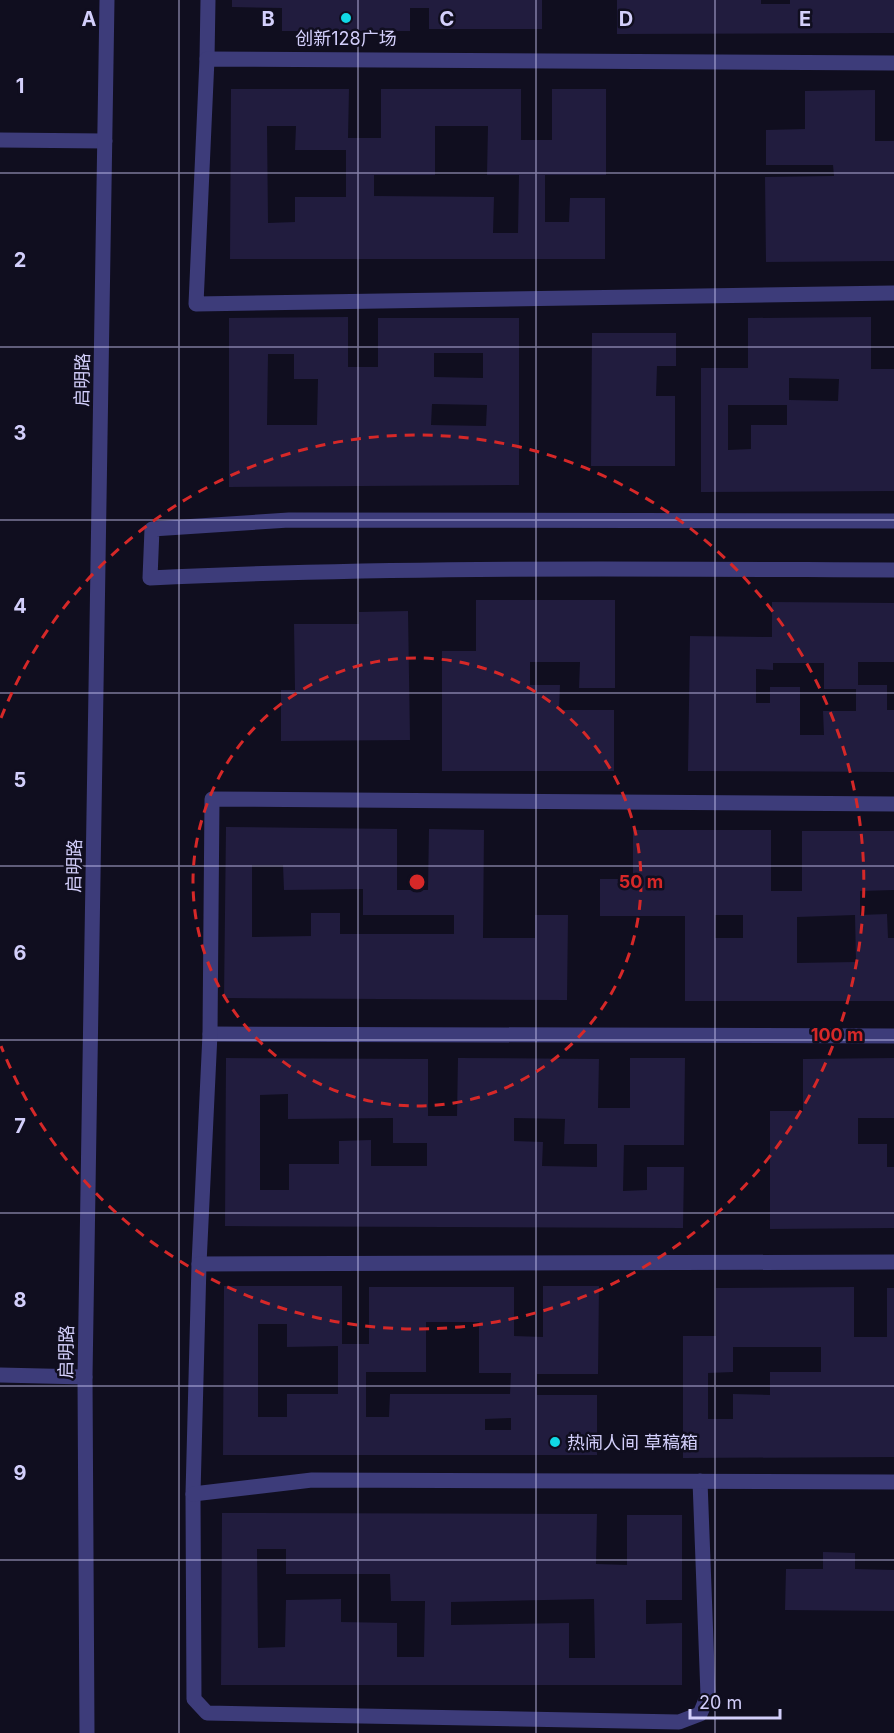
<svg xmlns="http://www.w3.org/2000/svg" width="894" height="1733" font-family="Inter,'Noto Sans SC',sans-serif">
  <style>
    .building { fill: #211c3e; fill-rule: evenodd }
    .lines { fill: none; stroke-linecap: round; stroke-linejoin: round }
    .minor { stroke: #3d3c7a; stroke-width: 15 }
    .tertiary { stroke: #3d3c7a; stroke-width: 15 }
    .grid { fill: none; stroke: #d3cffb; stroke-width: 1.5; stroke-opacity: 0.55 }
    .ring { fill: none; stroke: #d62828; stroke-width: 3; stroke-dasharray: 10 8 }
    .poi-dot { fill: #11d8e5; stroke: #100e1f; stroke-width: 2 }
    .labels { text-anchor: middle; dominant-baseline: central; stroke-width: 5; stroke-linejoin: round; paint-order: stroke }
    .poi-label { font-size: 18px; fill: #d3cffb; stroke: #100e1f }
    .street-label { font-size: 18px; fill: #d3cffb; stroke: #100e1f }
    .grid-label { font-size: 20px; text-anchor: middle; font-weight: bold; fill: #d3cffb; stroke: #100e1f; stroke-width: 5; stroke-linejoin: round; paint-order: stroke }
    .centre { fill: #d62828; stroke: #100e1f; stroke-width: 3 }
    .ring-label { font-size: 18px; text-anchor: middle; font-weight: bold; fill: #d62828; stroke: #100e1f; stroke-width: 5; stroke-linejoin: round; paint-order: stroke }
  </style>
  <rect width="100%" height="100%" fill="#100e1f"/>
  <g class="building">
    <path d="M232,0H542V29H429V8H410V31H282V8L232,7Z"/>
    <path d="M617,0H761V4H790V0H894V33L617,34Z"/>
    <path d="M231,89H349L348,138H381V89H521V140H552V89H606V175H545V222H569L570,198H605V259H230ZM267,126H296L295,150H346V197H295V222L268,223ZM435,126H488L487,175H519L518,233H493L494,197L374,196V175H435Z"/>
    <path d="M875,90V141H894V261L766,262L765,177L834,176L833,165H766V130L805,129V91Z"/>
    <path d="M348,317V367H378V318H519V485L229,487V318ZM434,353H483V378L434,377ZM268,354H294V379H318L317,425H267ZM432,404L487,405L486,426L431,425Z"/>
    <path d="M871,317V369H894V491L701,492V368H748V318ZM789,378L839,379L838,401L789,400ZM728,405H787V425H751V449L728,450Z"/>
    <path d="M592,333H676V366H657L656,396H675V466H591Z"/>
    <path d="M476,600H615V688H579L580,662H530V685H560L559,710H614V771H442V651H476Z"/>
    <path d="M772,602L894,603V662H858V685H887V710H894V772L688,771L690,636L772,637ZM773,663H824V689H856V711H823L824,735H800V687H770V703H756V669L773,670Z"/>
    <path d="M408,611L410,740L281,741V690H295L294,624H359V612Z"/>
    <path d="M226,827L397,829V890H428L429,829L484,830L483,938H535V915H568L567,1000L224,998ZM252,865H283L284,890L363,889V915H454V934H340V913H311V936L252,937Z"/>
    <path d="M633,830H771V891H802V831H894V890L860,891V915L887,914L888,938H894V1001H685V916H600V879H633ZM715,915H743V938H715ZM855,915L856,962L797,963V917Z"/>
    <path d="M226,1058L428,1059V1116H457L458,1058L599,1059L598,1108H630V1058H685L684,1145H624L623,1191L647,1190V1167H684L683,1228L225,1226ZM288,1094V1119L393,1118V1143H427V1166H371V1140L339,1141V1164H289V1190H260V1095ZM514,1118L565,1119L564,1144H597V1167L542,1166L543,1142L514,1141Z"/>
    <path d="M894,1058V1118H858V1144H887V1167H894V1228L770,1229V1111H803V1059Z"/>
    <path d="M224,1286H342V1344H369V1287H514V1336L543,1337V1286H599L598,1374H537V1395H597V1455H223ZM426,1322H479V1373H511L510,1394H390L389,1417H366V1372H426ZM258,1324H287V1347L338,1346V1394H287V1417H258ZM511,1418V1430H485V1419Z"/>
    <path d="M854,1287V1337H887V1288H894V1457L683,1458V1336H716V1288ZM733,1347H821V1372H770V1395L733,1394V1419H708V1373L733,1372Z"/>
    <path d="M222,1513L597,1514L596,1564L627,1565V1515H682V1600H646V1624L682,1623V1685H221ZM257,1549H286V1574H390L391,1601H425L424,1657H397V1623L341,1622V1599L286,1600L285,1647L258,1648ZM594,1599L595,1658H569V1623L451,1625V1602Z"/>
    <path d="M823,1552L855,1553V1569L894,1570V1611L785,1610L786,1569H823Z"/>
  </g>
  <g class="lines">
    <g class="minor">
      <path d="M207,59L208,0"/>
      <path d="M894,63L207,59L196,304L894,293"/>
      <path d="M0,140L105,141"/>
      <path d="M894,521L289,520L152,529L150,578C398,566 646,569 894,570"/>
      <path d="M210,1034L894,1036"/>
      <path d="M199,1264L210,1034L212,799L894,804"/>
      <path d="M0,1375L85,1377"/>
      <path d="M700,1481L708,1695L700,1714L679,1722L207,1713L194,1699L193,1494L199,1264L894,1262"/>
      <path d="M193,1494L312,1480L894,1482"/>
    </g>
    <path class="tertiary" d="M87,1733L85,1377L107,0"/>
  </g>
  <path class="grid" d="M179,0V1733M358,0V1733M536,0V1733M715,0V1733M0,173H894M0,347H894M0,520H894M0,693H894M0,866H894M0,1040H894M0,1213H894M0,1386H894M0,1560H894"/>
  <g class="ring">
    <circle cx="417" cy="882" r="224"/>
    <path d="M1 718A447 447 0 1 1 1 1046"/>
  </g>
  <g class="poi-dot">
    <circle cx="346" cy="18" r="6"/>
    <circle cx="555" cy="1442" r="6"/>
  </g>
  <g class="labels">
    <g class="poi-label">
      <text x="346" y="38">创新128广场</text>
      <text x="567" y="1442" text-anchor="start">热闹人间 草稿箱</text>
    </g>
    <g class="street-label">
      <text transform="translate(82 380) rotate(-89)">启明路</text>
      <text transform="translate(74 866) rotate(-89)">启明路</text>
      <text transform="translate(66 1352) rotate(-89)">启明路</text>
    </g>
  </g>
  <g class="grid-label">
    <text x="89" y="26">A</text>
    <text x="268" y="26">B</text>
    <text x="447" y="26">C</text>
    <text x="626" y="26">D</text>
    <text x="805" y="26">E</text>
    <text x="20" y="93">1</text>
    <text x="20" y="267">2</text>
    <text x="20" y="440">3</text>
    <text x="20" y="613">4</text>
    <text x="20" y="787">5</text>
    <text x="20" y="960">6</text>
    <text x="20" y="1133">7</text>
    <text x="20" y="1307">8</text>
    <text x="20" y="1480">9</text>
  </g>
  <circle cx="417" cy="882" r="9" class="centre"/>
  <g class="ring-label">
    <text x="641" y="888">50 m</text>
    <text x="837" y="1041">100 m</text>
  </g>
  <path d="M690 1709v9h90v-9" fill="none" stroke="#d3cffb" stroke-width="3"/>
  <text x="699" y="1709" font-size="18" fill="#d3cffb" stroke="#100e1f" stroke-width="4.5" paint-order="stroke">20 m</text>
</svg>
